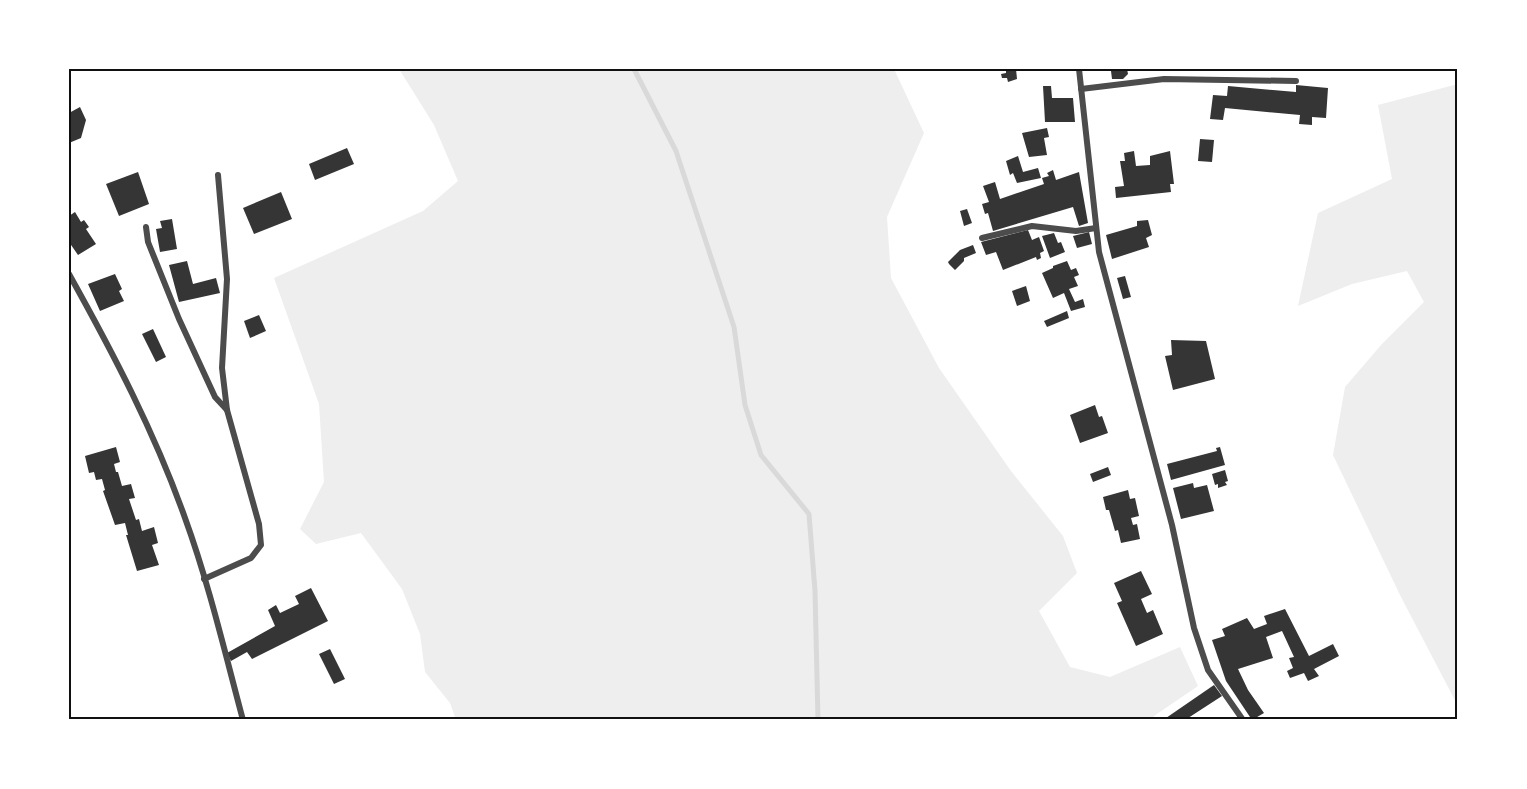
<svg xmlns="http://www.w3.org/2000/svg" width="1527" height="789" font-family="Manrope,sans-serif">
  <style>
    .green { fill: #eee }
    .lines { fill: none; stroke-linecap: round; stroke-linejoin: round }
    .stream { stroke: #d9d9d9; stroke-width: 5 }
    .building { fill: #353535 }
    .minor { stroke: #4c4c4c; stroke-width: 6 }
    .neatline { fill: none; stroke: #111; stroke-width: 2 }
  </style>
  <rect width="100%" height="100%" fill="#fff"/>
  <g class="green">
    <path d="M399,69H894L924,133L887,217L891,278L939,368L1011,471L1063,536L1077,573L1039,611L1070,667L1110,677L1180,647L1198,686L1154,716L1152,720H456L450,703L425,672L420,634L402,589L361,533L316,544L300,529L324,482L319,404L274,278L423,211L458,181L434,125Z"/>
    <path d="M1458,84V706L1401,597L1333,455L1345,387L1382,344L1424,302L1407,271L1352,284L1298,306L1318,213L1392,179L1378,105Z"/>
  </g>
  <g class="lines">
    <path class="stream" d="M634,69L676,151L734,327L745,405L761,455L809,514L815,591L818,720"/>
  </g>
  <g class="building">
    <path d="M1006,69H1016L1017,79L1008,82L1007,78H1002L1001,74L1006,73Z"/>
    <path d="M1117,69H1127L1128,74L1123,79H1112L1111,71Z"/>
    <path d="M1296,85L1328,88L1326,118L1312,117V125L1299,124L1300,115L1225,108L1223,120L1210,119L1213,95L1227,96L1228,86L1296,92Z"/>
    <path d="M1043,86H1051L1052,98H1073L1075,122H1045Z"/>
    <path d="M80,107L86,120L81,138L69,143V113Z"/>
    <path d="M1047,128L1049,137L1044,138L1047,155L1029,157L1022,133Z"/>
    <path d="M1200,139L1214,140L1212,162L1198,161Z"/>
    <path d="M347,148L354,164L315,180L309,164Z"/>
    <path d="M1134,151L1136,166L1150,165V156L1170,151L1174,184H1170L1171,192L1116,198L1115,187L1124,186L1120,161H1125L1124,153Z"/>
    <path d="M1018,156L1023,172L1038,168L1041,178L1017,183L1013,173L1010,175L1006,161Z"/>
    <path d="M1053,170L1056,180L1079,172L1088,223L1079,226L1073,207L993,231L988,213L985,214L982,204L989,202L983,186L995,182L1000,199L1044,184L1042,178L1049,176L1047,173Z"/>
    <path d="M138,172L149,204L119,216L106,184Z"/>
    <path d="M281,192L292,219L254,234L243,208Z"/>
    <path d="M967,209L972,223L964,226L960,211Z"/>
    <path d="M75,212L81,222L84,220L89,227L86,229L96,244L78,255L69,242V216Z"/>
    <path d="M172,219L177,249L160,252L156,229L162,228L160,221Z"/>
    <path d="M1148,220L1152,235L1146,238L1149,247L1112,259L1106,235L1137,226V221Z"/>
    <path d="M1028,230L1032,240L1039,237L1044,251L1040,253L1041,258L1037,260L1036,257L1003,270L996,252L986,255L981,242Z"/>
    <path d="M1089,232L1092,244L1077,248L1073,236Z"/>
    <path d="M1054,233L1058,243L1061,242L1065,252L1050,258L1042,236Z"/>
    <path d="M973,245L976,253L964,258V261L955,270L949,264L948,262L960,250Z"/>
    <path d="M187,261L193,284L216,278L220,293L179,302L169,265Z"/>
    <path d="M1067,261L1071,270L1076,268L1079,275L1074,277L1078,286L1069,289L1075,302L1083,299L1085,307L1071,311L1064,293L1053,298L1042,273L1053,268V266Z"/>
    <path d="M115,274L122,289L119,291L124,301L100,311L88,284Z"/>
    <path d="M1125,276L1131,297L1123,299L1117,278Z"/>
    <path d="M1026,286L1030,301L1017,306L1012,291Z"/>
    <path d="M1067,311L1069,318L1047,327L1044,321Z"/>
    <path d="M259,315L266,331L250,338L244,321Z"/>
    <path d="M153,329L166,357L156,362L142,334Z"/>
    <path d="M1171,340L1206,341L1215,379L1173,390L1165,356L1172,355Z"/>
    <path d="M1095,405L1099,417L1102,416L1108,433L1080,443L1070,415Z"/>
    <path d="M116,447L120,462L114,464L116,472H118L122,486L131,484L135,498L129,499L136,520L139,519L142,531L154,527L158,543L152,545L159,565L137,571L126,535H128L125,523L115,525L103,491L105,490L102,479L96,480L94,472L89,473L85,456Z"/>
    <path d="M1220,447L1225,465L1171,480L1167,464L1217,451L1216,448Z"/>
    <path d="M1108,467L1111,475L1093,482L1090,474Z"/>
    <path d="M1225,470L1228,481L1225,482L1227,485L1218,488V484L1215,485L1212,474Z"/>
    <path d="M1193,483L1194,488L1207,485L1214,511L1181,519L1173,488Z"/>
    <path d="M1128,490L1130,499L1135,498L1139,516L1131,518L1133,525L1137,524L1140,539L1121,543L1118,530L1115,531L1109,510H1106L1103,497Z"/>
    <path d="M1141,571L1152,594L1141,599L1147,613L1153,610L1163,634L1136,646L1117,603L1122,601L1114,583Z"/>
    <path d="M311,588L328,621L252,659L247,652L231,661L227,653L275,626L268,610L276,605L280,613L299,604L295,596Z"/>
    <path d="M1285,609L1309,656L1333,644L1339,656L1314,669L1319,676L1308,681L1304,673L1290,678L1287,671L1293,668L1289,658L1294,657L1282,631L1266,637L1273,658L1238,669L1248,690L1264,713L1252,720L1226,681L1212,640L1225,636L1222,629L1247,618L1254,629L1267,624L1264,616Z"/>
    <path d="M330,649L345,679L334,684L319,654Z"/>
    <path d="M1214,685L1222,696L1185,720H1167L1166,718Z"/>
  </g>
  <g class="lines">
    <g class="minor">
      <path d="M1079,69L1099,252L1172,525L1194,628L1208,670L1243,720"/>
      <path d="M1081,89L1164,79L1296,81"/>
      <path d="M146,227L148,242L179,319L215,397L227,410"/>
      <path d="M982,238L1032,226L1076,231L1096,228"/>
      <path d="M69,274C113,353 155,433 185,518C209,584 225,653 243,720"/>
      <path d="M204,579L251,558L261,545L259,524L227,410L222,368L227,279L218,175"/>
    </g>
  </g>
  <rect width="1527" height="789" fill="none" stroke="#ffffff" stroke-width="141"/>
  <rect x="70" y="70" width="1386" height="648" class="neatline"/>
</svg>
